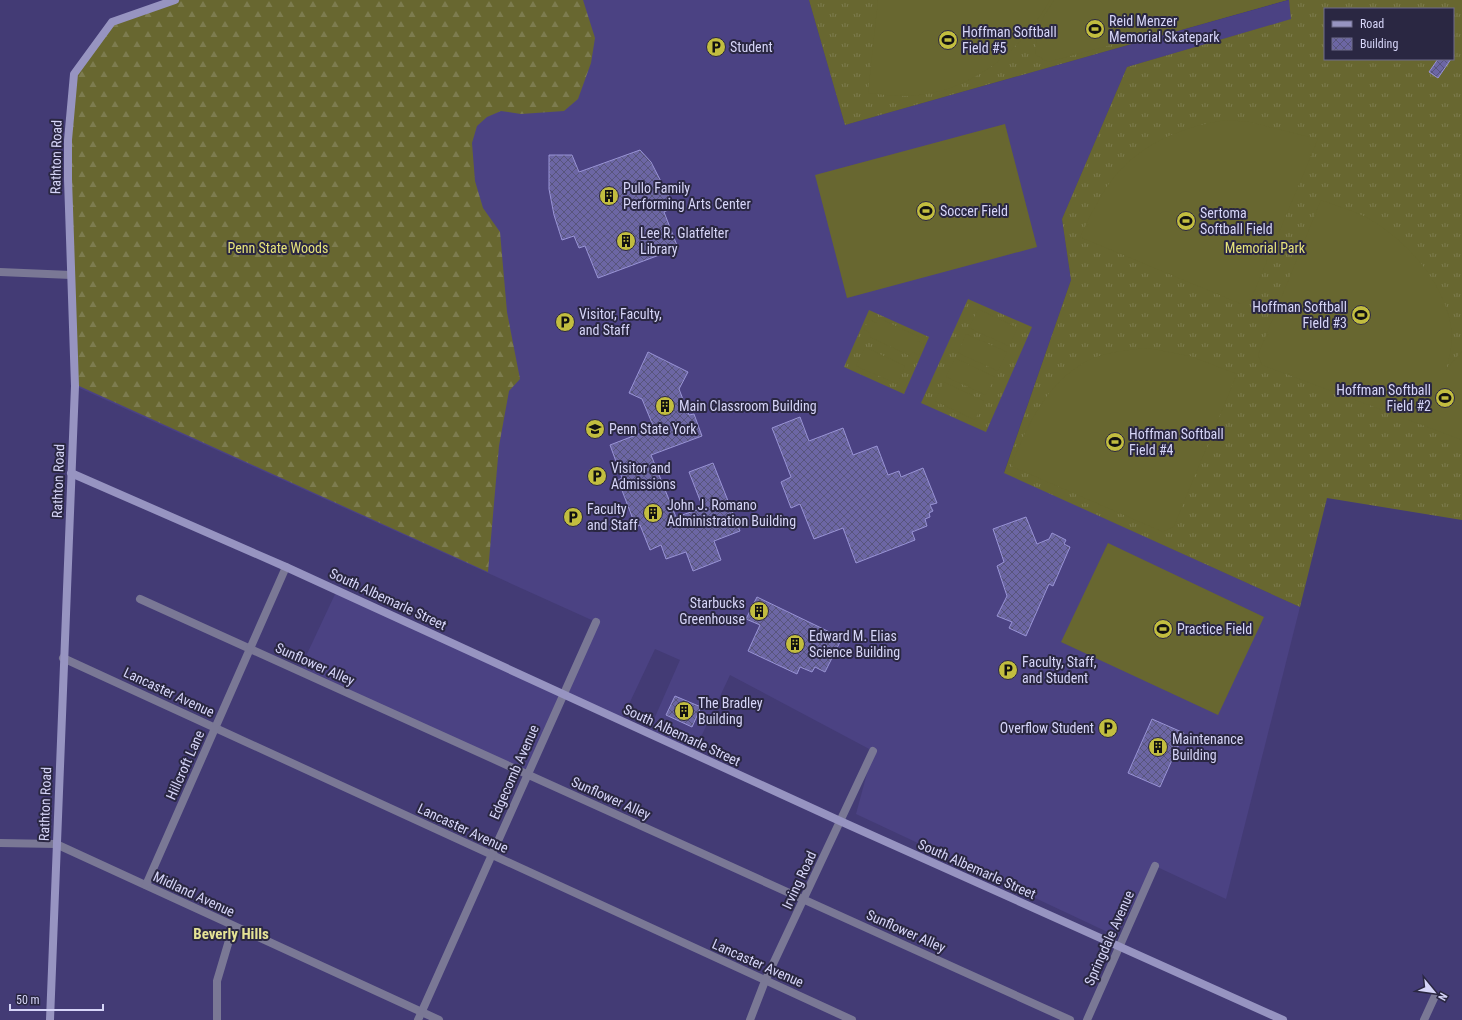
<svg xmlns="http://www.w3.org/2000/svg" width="1462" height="1020" font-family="'Roboto Condensed',sans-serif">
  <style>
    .built { fill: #4b4283 }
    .grass { fill: url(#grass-tufts); fill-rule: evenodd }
    .forest { fill: url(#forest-firs) }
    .pitch { fill: #686730 }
    .building { fill: url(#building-cross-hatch); stroke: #9994d5 }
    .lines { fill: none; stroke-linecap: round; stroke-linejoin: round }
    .street { stroke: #7a7895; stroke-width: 8 }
    .secondary { stroke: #9794c1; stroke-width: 8 }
    .labels { text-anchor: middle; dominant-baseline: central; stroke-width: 4; stroke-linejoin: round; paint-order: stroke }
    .poi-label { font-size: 14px; fill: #d6d5f8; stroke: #2a2742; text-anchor: start }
    .street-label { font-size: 14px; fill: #d6d5f8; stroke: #2a2742 }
    .park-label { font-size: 14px; fill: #e6e37b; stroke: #2a2742 }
    .neighbourhood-label { font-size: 15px; font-weight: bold; fill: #e5e395; stroke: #2a2742 }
  </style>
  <defs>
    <pattern id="grass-tufts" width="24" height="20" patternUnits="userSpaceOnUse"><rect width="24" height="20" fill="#686730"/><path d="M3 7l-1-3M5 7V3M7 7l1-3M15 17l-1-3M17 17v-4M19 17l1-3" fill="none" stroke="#7d7c4f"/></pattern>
    <pattern id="forest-firs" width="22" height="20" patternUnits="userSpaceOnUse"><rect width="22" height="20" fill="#686730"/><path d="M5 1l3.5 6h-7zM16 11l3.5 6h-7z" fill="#7d7c4f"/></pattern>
    <pattern id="building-cross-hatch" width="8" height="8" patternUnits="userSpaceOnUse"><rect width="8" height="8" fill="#6c66a4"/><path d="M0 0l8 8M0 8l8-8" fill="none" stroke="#58557c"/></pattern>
  </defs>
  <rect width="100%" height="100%" fill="#433b75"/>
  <path class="built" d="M175,0H809L845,125L1289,0L1292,19L1127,67L1062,219L1071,280L1004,472L1300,607L1226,899L1155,866L1116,936L856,814L873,751L730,675L693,754L648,733L680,660L655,649L621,721L563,694L527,774L299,671L337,590L563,694L596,622L75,386Z"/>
  <g class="grass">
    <path d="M809,0H1287L845,125Z"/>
    <path d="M1289,0H1462V520L1327,498L1300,607L1004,473L1071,280L1062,219L1127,67L1291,19ZM1325,9H1453V59H1325Z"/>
    <path d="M968,299L1032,327L986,432L921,403Z"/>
    <path d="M869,310L929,337L904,394L844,367Z"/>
  </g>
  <path class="forest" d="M175,0H583L595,38L591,63L578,99L564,111L521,114L501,111L487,117L477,126L472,143L475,181L483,208L500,232L507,312L520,379L509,391L499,446L488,572L77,385L68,179L74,74L112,22Z"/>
  <g class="pitch">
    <path d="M878,0H1050C1020,53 968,95 905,96C893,96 880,94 868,93Z"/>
    <path d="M1054,0H1287L1158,36L1155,33L1048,62L1036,55C1035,29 1041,21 1054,0Z"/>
    <path d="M1227,120L1249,122L1318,139L1251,299L1241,304L1080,237C1090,217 1100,194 1115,176C1144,142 1184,126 1227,120Z"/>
    <path d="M1005,124L1037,247L847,298L815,175Z"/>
    <path d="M1321,200C1335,205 1350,210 1364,216C1406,238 1450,287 1452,337C1452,348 1449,359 1446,370L1462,351V440L1262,365L1258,355Z"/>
    <path d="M978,309L1018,328L1009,346L969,328Z"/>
    <path d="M879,318L919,337L917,341L924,344L919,355L912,352L910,356L870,337L871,333L864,330L869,319L876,323Z"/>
    <path d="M966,334L1007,352L998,371L958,353Z"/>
    <path d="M865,347L905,366L897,384L856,366Z"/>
    <path d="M1147,348L1190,356L1237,374L1174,526L1163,532L1011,466C1027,426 1046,384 1085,362C1103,352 1127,350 1147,348Z"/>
    <path d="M955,358L995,377L986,395L946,377Z"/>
    <path d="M944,382L984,401L975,420L935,401Z"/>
    <path d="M1108,543L1264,617L1218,715L1061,642Z"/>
  </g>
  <g class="building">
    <path d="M1438,59H1451L1438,78L1429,72Z"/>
    <path d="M640,150L651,162L674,207L664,212L678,248L598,278L585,246L579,248L574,236L562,240L554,215L549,189V155H572L579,172Z"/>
    <path d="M648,352L688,372L679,389L689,415L694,414L702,436L651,455L676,517L703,508L689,472L713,463L740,531L714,541L721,560L693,571L686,552L666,559L661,545L650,550L640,525L636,527L618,480L622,478L610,445L654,428L642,399L629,393Z"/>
    <path d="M800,417L809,441L843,428L853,455L877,446L888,475L899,471L901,477L923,468L937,503L930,505L933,511L929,513L930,517L925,519L927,526L912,532L915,540L856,563L843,528L814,539L800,504L791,508L781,482L791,477L772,428Z"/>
    <path d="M1026,517L1037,544L1049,539L1052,533L1066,540L1064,544L1070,547L1053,586L1049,584L1026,636L1009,628L1012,622L997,616L1007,596L997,566L1004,562L993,529Z"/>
    <path d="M757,597L842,638L825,672L815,667L812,672L800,667L797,674L748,651L760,625L746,619Z"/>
    <path d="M675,696L701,707L692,727L666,715Z"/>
    <path d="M1152,719L1184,733L1160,787L1128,773Z"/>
  </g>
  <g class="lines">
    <g class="street">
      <path d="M0,272L71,275"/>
      <path d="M140,599L1070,1020"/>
      <path d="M63,658L852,1020"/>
      <path d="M0,843L56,844L439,1020"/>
      <path d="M146,885L286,567"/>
      <path d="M217,1020V981L233,927"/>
      <path d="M418,1020L596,622"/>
      <path d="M750,1020L765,981L873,751"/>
      <path d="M1087,1020L1155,866"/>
      <path d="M1424,1020L1435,996"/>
    </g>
    <g class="secondary">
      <path d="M71,473L286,567L840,821L1283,1020"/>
      <path d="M50,1020L75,386L68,179V140L74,74L112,22L175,0"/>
    </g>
  </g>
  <defs>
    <symbol id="stadium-disc" viewBox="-11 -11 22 22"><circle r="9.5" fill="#c2bd3f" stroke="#2a2742"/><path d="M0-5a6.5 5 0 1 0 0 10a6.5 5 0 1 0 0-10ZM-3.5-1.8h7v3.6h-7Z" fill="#111"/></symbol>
    <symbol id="parking-disc" viewBox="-11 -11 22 22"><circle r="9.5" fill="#c2bd3f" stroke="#2a2742"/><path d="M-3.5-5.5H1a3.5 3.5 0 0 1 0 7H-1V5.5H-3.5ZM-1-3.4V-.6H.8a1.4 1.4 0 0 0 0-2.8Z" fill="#111"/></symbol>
    <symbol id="building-disc" viewBox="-11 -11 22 22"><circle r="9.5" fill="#c2bd3f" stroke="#2a2742"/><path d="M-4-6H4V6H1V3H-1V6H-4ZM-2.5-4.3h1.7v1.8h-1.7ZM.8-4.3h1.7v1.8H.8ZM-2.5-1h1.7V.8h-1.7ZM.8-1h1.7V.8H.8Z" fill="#111"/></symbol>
    <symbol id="university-disc" viewBox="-11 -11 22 22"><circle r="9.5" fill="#c2bd3f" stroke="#2a2742"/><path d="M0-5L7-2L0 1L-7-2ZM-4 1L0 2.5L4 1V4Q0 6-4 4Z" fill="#111"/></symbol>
  </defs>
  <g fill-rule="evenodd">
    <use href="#stadium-disc" x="1084" y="18" width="22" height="22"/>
    <use href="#stadium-disc" x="937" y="29" width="22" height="22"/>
    <use href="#parking-disc" x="705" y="36" width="22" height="22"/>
    <use href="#building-disc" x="598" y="185" width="22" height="22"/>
    <use href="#stadium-disc" x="915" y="200" width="22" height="22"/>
    <use href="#stadium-disc" x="1175" y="210" width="22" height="22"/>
    <use href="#building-disc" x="615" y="230" width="22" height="22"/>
    <use href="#stadium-disc" x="1350" y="304" width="22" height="22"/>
    <use href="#parking-disc" x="554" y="311" width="22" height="22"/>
    <use href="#stadium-disc" x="1434" y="387" width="22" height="22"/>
    <use href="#building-disc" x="654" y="395" width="22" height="22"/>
    <use href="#university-disc" x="584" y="418" width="22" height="22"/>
    <use href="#stadium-disc" x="1104" y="431" width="22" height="22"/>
    <use href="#parking-disc" x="586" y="465" width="22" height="22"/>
    <use href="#building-disc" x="642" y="502" width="22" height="22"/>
    <use href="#parking-disc" x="562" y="506" width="22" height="22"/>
    <use href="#building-disc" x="748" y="600" width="22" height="22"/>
    <use href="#stadium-disc" x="1152" y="618" width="22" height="22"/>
    <use href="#building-disc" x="784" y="633" width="22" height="22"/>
    <use href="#parking-disc" x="997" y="659" width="22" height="22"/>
    <use href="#building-disc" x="673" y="700" width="22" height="22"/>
    <use href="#parking-disc" x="1097" y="717" width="22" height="22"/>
    <use href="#building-disc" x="1147" y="736" width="22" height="22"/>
  </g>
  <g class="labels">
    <g class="poi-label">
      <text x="1109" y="21">Reid Menzer<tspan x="1109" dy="16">Memorial Skatepark</tspan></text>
      <text x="962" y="32">Hoffman Softball<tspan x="962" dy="16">Field #5</tspan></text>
      <text x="730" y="47">Student</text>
      <text x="623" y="188">Pullo Family<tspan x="623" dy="16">Performing Arts Center</tspan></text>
      <text x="940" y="211">Soccer Field</text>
      <text x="1200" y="213">Sertoma<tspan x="1200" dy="16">Softball Field</tspan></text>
      <text x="640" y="233">Lee R. Glatfelter<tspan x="640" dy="16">Library</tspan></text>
      <text x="1347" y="307" text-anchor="end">Hoffman Softball<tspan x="1347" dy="16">Field #3</tspan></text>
      <text x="579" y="314">Visitor, Faculty,<tspan x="579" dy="16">and Staff</tspan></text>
      <text x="1431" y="390" text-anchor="end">Hoffman Softball<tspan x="1431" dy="16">Field #2</tspan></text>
      <text x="679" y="406">Main Classroom Building</text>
      <text x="609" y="429">Penn State York</text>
      <text x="1129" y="434">Hoffman Softball<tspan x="1129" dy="16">Field #4</tspan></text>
      <text x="611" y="468">Visitor and<tspan x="611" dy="16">Admissions</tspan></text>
      <text x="667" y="505">John J. Romano<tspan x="667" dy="16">Administration Building</tspan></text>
      <text x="587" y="509">Faculty<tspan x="587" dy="16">and Staff</tspan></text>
      <text x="745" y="603" text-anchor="end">Starbucks<tspan x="745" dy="16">Greenhouse</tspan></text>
      <text x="1177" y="629">Practice Field</text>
      <text x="809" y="636">Edward M. Elias<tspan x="809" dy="16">Science Building</tspan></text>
      <text x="1022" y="662">Faculty, Staff,<tspan x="1022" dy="16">and Student</tspan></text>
      <text x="698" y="703">The Bradley<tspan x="698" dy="16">Building</tspan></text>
      <text x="1094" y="728" text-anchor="end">Overflow Student</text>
      <text x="1172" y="739">Maintenance<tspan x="1172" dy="16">Building</tspan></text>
    </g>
    <g class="street-label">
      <text transform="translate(56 157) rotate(-89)">Rathton Road</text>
      <text transform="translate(58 481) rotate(-88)">Rathton Road</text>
      <text transform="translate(388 599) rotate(25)">South Albemarle Street</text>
      <text transform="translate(315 664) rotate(24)">Sunflower Alley</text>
      <text transform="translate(169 692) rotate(25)">Lancaster Avenue</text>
      <text transform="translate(682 735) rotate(25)">South Albemarle Street</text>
      <text transform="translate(185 765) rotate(-66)">Hillcroft Lane</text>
      <text transform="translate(514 772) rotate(-66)">Edgecomb Avenue</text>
      <text transform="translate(611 798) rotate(24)">Sunflower Alley</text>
      <text transform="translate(45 804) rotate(-88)">Rathton Road</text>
      <text transform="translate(463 828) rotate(25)">Lancaster Avenue</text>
      <text transform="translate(977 869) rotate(24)">South Albemarle Street</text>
      <text transform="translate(799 880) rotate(-65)">Irving Road</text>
      <text transform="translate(194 894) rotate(25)">Midland Avenue</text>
      <text transform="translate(906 931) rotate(24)">Sunflower Alley</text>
      <text transform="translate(1109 938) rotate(-66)">Springdale Avenue</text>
      <text transform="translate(758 963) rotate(24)">Lancaster Avenue</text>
    </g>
    <g class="park-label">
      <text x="278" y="248">Penn State Woods</text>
      <text x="1265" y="248">Memorial Park</text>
    </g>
    <g class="neighbourhood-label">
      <text x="231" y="934">Beverly Hills</text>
    </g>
  </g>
  <rect x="1324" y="8" width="130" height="52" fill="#2a2742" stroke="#6f6d8b"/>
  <rect x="1332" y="21" width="20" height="6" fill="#9794c1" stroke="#6f6d8b"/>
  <text x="1360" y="28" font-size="12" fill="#d6d5f8">Road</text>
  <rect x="1332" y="38" width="20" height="12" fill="url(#building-cross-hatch)" stroke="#6f6d8b"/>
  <text x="1360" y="48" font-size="12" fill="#d6d5f8">Building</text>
  <g transform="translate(1434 992) rotate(119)" stroke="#2a2742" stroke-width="3" paint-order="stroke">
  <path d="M0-3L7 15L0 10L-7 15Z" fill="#d6d5f8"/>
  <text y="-6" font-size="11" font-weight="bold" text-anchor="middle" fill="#d6d5f8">N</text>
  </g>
  <path d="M10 1004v6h93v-6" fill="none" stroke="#d6d5f8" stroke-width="2"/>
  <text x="16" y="1004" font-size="12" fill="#d6d5f8" stroke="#2a2742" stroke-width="3" paint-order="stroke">50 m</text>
</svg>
